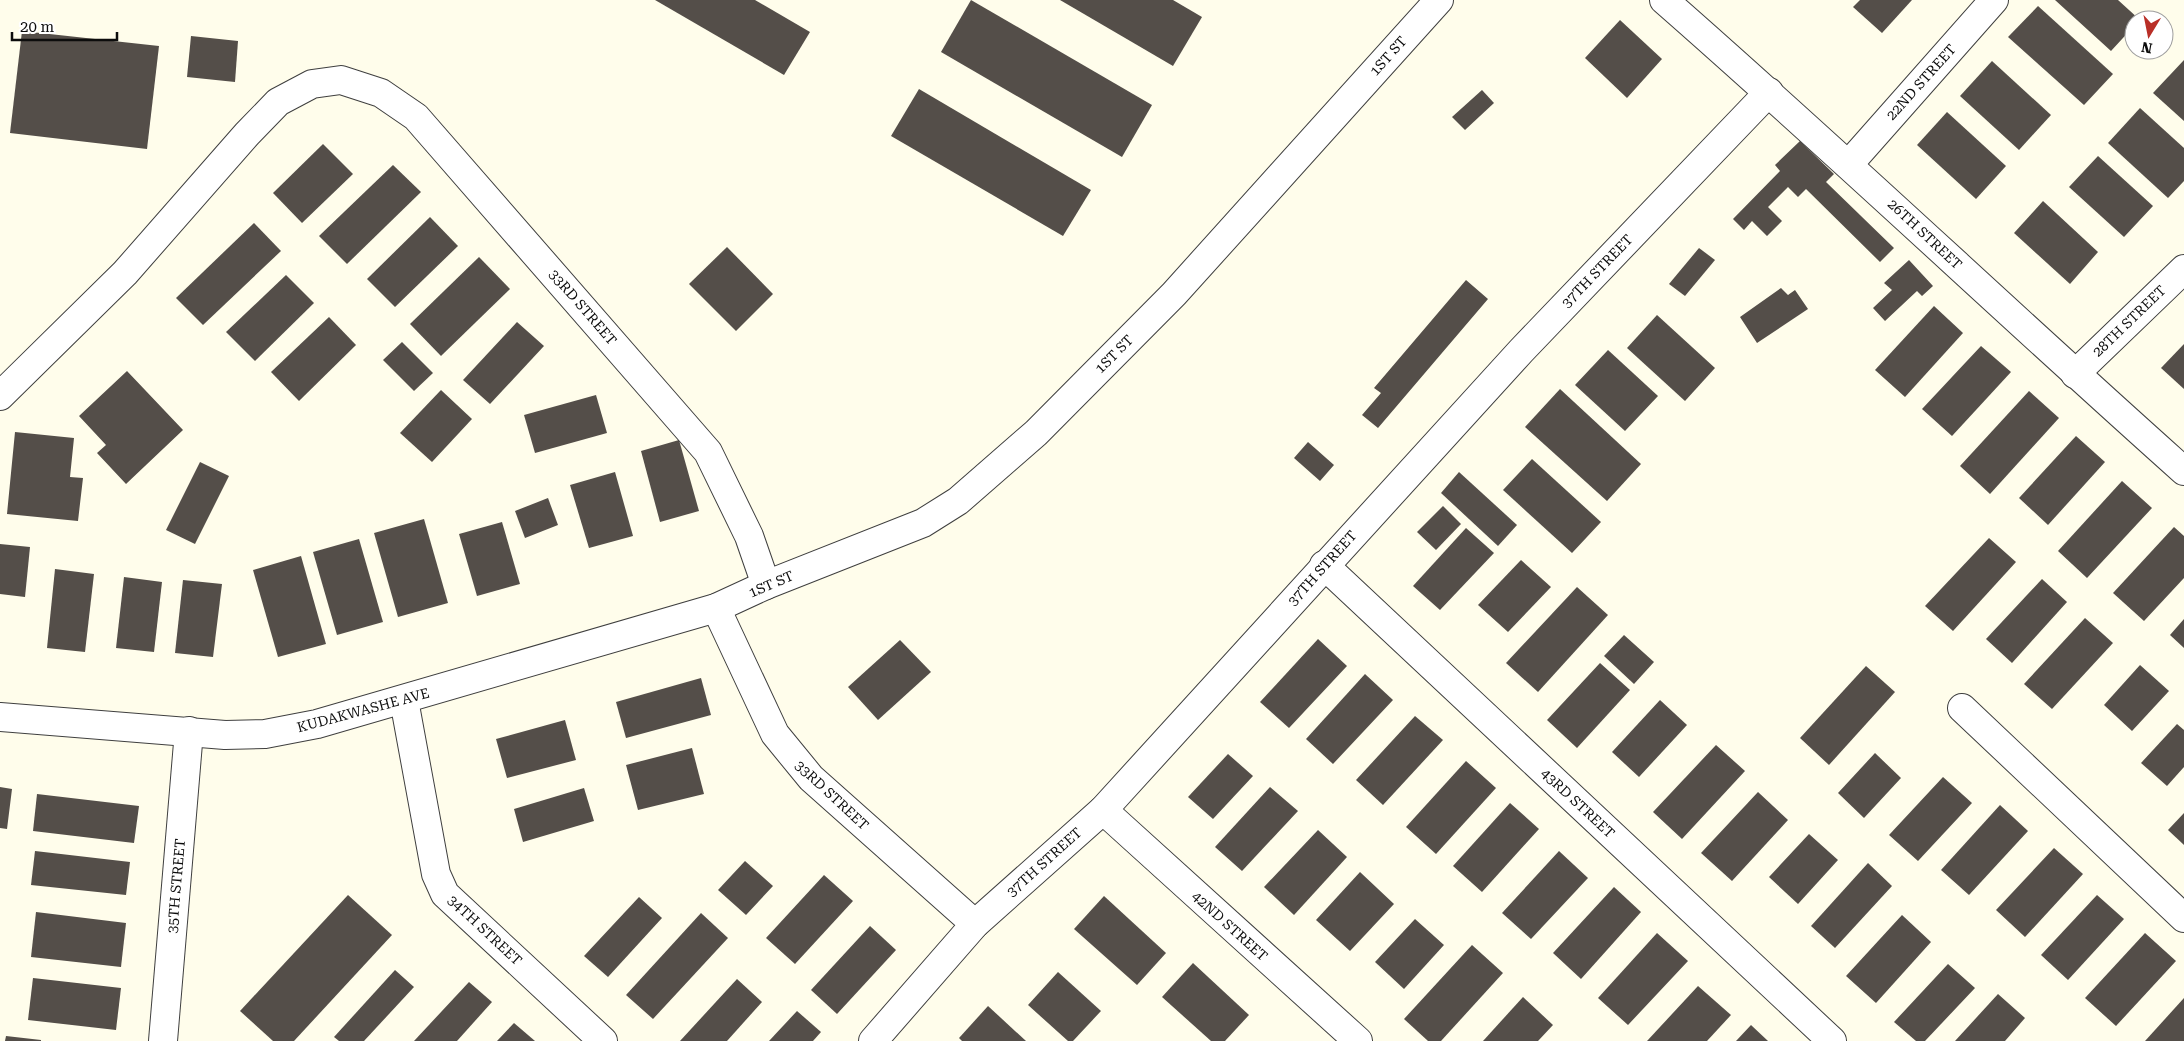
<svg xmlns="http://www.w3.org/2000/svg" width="2184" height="1041" font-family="'Roboto Serif',serif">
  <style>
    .building { fill: #544e49 }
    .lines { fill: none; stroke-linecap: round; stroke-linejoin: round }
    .minor-casing { stroke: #3f3f3f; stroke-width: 30 }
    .minor { stroke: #fff; stroke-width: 28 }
    .labels { text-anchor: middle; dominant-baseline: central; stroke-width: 5; stroke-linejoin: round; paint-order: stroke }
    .street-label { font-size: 14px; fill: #0c0c0c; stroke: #fff }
  </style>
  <rect width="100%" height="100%" fill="#fffdeb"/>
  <g class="building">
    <path d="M655,0H755L810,32L784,75Z"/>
    <path d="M971,0L1152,105L1122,157L941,52Z"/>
    <path d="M1060,0H1173L1202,17L1173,66Z"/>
    <path d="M1860,0H1912L1882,33L1853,7Z"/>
    <path d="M2055,0H2118L2140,20H2134V26L2111,51Z"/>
    <path d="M2038,6L2113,74L2084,105L2008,37Z"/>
    <path d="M1620,20L1662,59L1627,98L1585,58Z"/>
    <path d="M22,31L159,46L147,149L10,133Z"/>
    <path d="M191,36L238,41L235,82L187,77Z"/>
    <path d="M2184,60V121L2153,93Z"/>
    <path d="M1992,61L2051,115L2019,150L1960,96Z"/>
    <path d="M919,89L1091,190L1063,236L891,136Z"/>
    <path d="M1482,90L1494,103L1465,130L1452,117Z"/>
    <path d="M2140,108L2184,148V181L2168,198L2108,143Z"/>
    <path d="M1947,112L2006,166L1976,199L1917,145Z"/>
    <path d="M1800,141L1834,174L1826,182L1894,248L1880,262L1806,189L1798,197L1788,187L1768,207L1782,221L1767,236L1752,221L1744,230L1733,219L1780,171L1775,165Z"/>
    <path d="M323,144L353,174L302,223L273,193Z"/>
    <path d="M2098,156L2153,206L2124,237L2069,187Z"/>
    <path d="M393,165L421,192L347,264L319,236Z"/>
    <path d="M2043,201L2098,252L2070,284L2014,233Z"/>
    <path d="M430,217L458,246L395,307L367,279Z"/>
    <path d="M254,223L281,251L203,325L176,298Z"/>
    <path d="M727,247L773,294L736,331L689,284Z"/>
    <path d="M1699,248L1715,260L1685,296L1669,284Z"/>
    <path d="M479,257L510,289L441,356L410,324Z"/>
    <path d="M1909,260L1933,286L1922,296L1917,291L1885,321L1873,308L1892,290L1884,283Z"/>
    <path d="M286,275L314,303L255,361L226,332Z"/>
    <path d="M1466,280L1488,299L1378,428L1362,415L1381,393L1374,388Z"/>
    <path d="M1781,288L1788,295L1795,290L1808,309L1757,343L1740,317Z"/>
    <path d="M1934,306L1963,333L1905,397L1875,370Z"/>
    <path d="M1657,315L1715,368L1685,401L1627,348Z"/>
    <path d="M329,317L356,345L299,401L271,372Z"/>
    <path d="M517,322L544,346L490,404L463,380Z"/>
    <path d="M402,342L433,373L414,391L383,360Z"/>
    <path d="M2184,344V389L2161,368Z"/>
    <path d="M1981,346L2011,372L1952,436L1922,409Z"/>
    <path d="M1608,350L1658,396L1625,431L1575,385Z"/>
    <path d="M127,371L183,430L126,484L97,453L106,445L79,416Z"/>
    <path d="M1560,389L1641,464L1607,501L1525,427Z"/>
    <path d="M441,390L472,419L432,462L400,433Z"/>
    <path d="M2029,391L2059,418L1990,494L1960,466Z"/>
    <path d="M596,395L607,433L535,453L524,415Z"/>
    <path d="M15,432L74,438L70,477L83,478L78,521L7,514Z"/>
    <path d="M2076,436L2105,462L2048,525L2019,498Z"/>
    <path d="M679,440L699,511L660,522L641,451Z"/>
    <path d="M1308,442L1334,465L1320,481L1294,458Z"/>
    <path d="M1532,459L1601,522L1572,553L1503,490Z"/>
    <path d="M200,462L229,476L195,544L166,530Z"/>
    <path d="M615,472L633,536L589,548L570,485Z"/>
    <path d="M1459,472L1517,525L1498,546L1441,493Z"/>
    <path d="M2122,481L2152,508L2087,578L2058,551Z"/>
    <path d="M548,498L558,525L525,538L515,511Z"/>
    <path d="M1443,506L1461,524L1436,550L1417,532Z"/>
    <path d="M424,519L448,603L398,617L374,533Z"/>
    <path d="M502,522L520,584L477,596L459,534Z"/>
    <path d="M2174,527L2184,536V578L2144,621L2113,593Z"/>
    <path d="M1466,528L1494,553L1440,610L1413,586Z"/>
    <path d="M1989,538L2016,562L1953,631L1925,606Z"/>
    <path d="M359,539L383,622L337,635L313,552Z"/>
    <path d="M0,544L30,547L25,597L0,594Z"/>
    <path d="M301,556L326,644L278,657L253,570Z"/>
    <path d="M1521,560L1551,587L1508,632L1478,605Z"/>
    <path d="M55,569L94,574L85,652L47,648Z"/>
    <path d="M124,577L162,582L154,652L116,648Z"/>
    <path d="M2042,579L2067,602L2012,663L1986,639Z"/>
    <path d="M183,580L222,584L213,657L175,653Z"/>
    <path d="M1577,587L1608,615L1538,692L1506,663Z"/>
    <path d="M2085,618L2113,643L2052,709L2024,684Z"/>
    <path d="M2184,619V648L2170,635Z"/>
    <path d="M1624,635L1654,662L1634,684L1604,656Z"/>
    <path d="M1318,639L1347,666L1289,728L1260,702Z"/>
    <path d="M900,640L931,672L878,720L848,687Z"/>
    <path d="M1600,663L1630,690L1577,748L1547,720Z"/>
    <path d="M2140,665L2169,691L2132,731L2104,705Z"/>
    <path d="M1866,666L1895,692L1829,765L1800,738Z"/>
    <path d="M1365,674L1393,700L1333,764L1306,739Z"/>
    <path d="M701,678L711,715L626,738L616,702Z"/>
    <path d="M1660,700L1687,725L1639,777L1612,752Z"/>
    <path d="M1415,716L1443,740L1383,805L1356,780Z"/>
    <path d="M565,720L576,760L507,778L496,739Z"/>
    <path d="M2177,724L2184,730V767L2167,786L2141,763Z"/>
    <path d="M1716,745L1745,771L1682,839L1653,812Z"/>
    <path d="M692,748L704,794L638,810L626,765Z"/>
    <path d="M1875,753L1901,778L1864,818L1838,793Z"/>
    <path d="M1228,754L1253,776L1213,819L1188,797Z"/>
    <path d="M1466,761L1496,788L1436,854L1406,827Z"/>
    <path d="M1943,777L1972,803L1918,861L1889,835Z"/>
    <path d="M0,787L12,789L7,829L0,828Z"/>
    <path d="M1270,787L1298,811L1242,871L1215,847Z"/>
    <path d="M584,788L594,821L523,842L514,809Z"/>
    <path d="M1758,792L1788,820L1732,881L1701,853Z"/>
    <path d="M37,794L139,806L134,843L33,831Z"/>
    <path d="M1510,803L1539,829L1482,892L1453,866Z"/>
    <path d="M2000,805L2028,831L1969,895L1941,870Z"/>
    <path d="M2184,813V845L2168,830Z"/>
    <path d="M1318,830L1347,857L1294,915L1264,887Z"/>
    <path d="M1809,834L1838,860L1798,904L1769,877Z"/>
    <path d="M2054,848L2083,874L2025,937L1996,910Z"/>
    <path d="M35,851L130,862L126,895L31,885Z"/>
    <path d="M1559,851L1588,878L1531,939L1502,913Z"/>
    <path d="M745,861L773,886L746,915L718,890Z"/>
    <path d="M1868,863L1892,886L1835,948L1811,926Z"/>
    <path d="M1360,872L1394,904L1350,951L1316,920Z"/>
    <path d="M824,875L853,901L795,964L766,938Z"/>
    <path d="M1614,887L1641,912L1581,979L1553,953Z"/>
    <path d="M348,895L392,935L294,1041H273L240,1011Z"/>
    <path d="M2097,895L2124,919L2068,980L2041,955Z"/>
    <path d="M1104,896L1166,953L1137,985L1074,929Z"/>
    <path d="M639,897L662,918L608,977L584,956Z"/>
    <path d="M36,912L126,923L121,967L31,957Z"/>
    <path d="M701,913L728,938L653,1019L626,995Z"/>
    <path d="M1902,915L1931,942L1876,1003L1846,976Z"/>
    <path d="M1415,919L1444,945L1404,989L1375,962Z"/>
    <path d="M870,926L896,950L837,1014L811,990Z"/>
    <path d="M1657,933L1688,961L1628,1025L1598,998Z"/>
    <path d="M2145,933L2176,961L2116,1026L2085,998Z"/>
    <path d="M1472,945L1503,973L1441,1041H1428L1404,1019Z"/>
    <path d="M1193,963L1249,1015L1225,1041H1211L1162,997Z"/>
    <path d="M1948,964L1975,988L1925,1041H1916L1894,1022Z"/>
    <path d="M395,970L414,987L364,1041H339L334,1037Z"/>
    <path d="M1058,972L1101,1011L1073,1041H1068L1028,1005Z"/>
    <path d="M33,978L121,988L116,1030L28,1020Z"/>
    <path d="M737,979L762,1002L727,1041H680Z"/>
    <path d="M469,982L492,1002L457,1041H414Z"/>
    <path d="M1698,986L1731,1015L1707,1041H1647Z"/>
    <path d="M1998,994L2025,1018L2005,1041H1955Z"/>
    <path d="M1523,997L1553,1025L1538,1041H1483Z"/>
    <path d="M2184,998V1041H2145Z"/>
    <path d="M988,1006L1026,1041H962L959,1038Z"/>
    <path d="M797,1011L821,1032L813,1041H769Z"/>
    <path d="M514,1023L535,1041H497Z"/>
    <path d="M1751,1025L1768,1041H1736Z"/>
    <path d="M6,1036L41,1040V1041H5Z"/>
  </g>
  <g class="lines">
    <defs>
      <g id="minor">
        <path d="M1664,0C1840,154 2009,315 2184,471"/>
        <path d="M1849,164L1994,0"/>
        <path d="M2075,374L2184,269"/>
        <path d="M0,396L125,273L247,134L278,102L312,84L341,80L381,93L416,117L708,452L749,536L766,585"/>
        <path d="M1324,565L1832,1041"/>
        <path d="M716,608L775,734L811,778L975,924"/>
        <path d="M404,700L436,874L445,894L603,1041"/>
        <path d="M1962,708L2184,918"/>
        <path d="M0,717L225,735L265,734L317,724L716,608L766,585L923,523L958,501L1036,433L1174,294L1439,0"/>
        <path d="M1103,810L1358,1041"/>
        <path d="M163,1041L189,731"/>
        <path d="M873,1041L975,924L1103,810L1521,351L1769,92"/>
      </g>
    </defs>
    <use href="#minor" class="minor-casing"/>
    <use href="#minor" class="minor"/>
  </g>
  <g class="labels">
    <g class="street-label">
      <text transform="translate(1388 56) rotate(-48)">1ST ST</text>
      <text transform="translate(1921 82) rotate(-48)">22ND STREET</text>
      <text transform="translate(1925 234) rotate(43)">26TH STREET</text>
      <text transform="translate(1597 271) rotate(-46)">37TH STREET</text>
      <text transform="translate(583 307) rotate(49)">33RD STREET</text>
      <text transform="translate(2129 321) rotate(-44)">28TH STREET</text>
      <text transform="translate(1114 354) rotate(-45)">1ST ST</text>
      <text transform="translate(1322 568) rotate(-48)">37TH STREET</text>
      <text transform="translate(771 584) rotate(-23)">1ST ST</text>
      <text transform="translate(363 710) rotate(-15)">KUDAKWASHE AVE</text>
      <text transform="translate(832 795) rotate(43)">33RD STREET</text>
      <text transform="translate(1578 803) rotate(43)">43RD STREET</text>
      <text transform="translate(1044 862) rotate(-42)">37TH STREET</text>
      <text transform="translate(176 886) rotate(-85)">35TH STREET</text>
      <text transform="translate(1230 926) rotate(42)">42ND STREET</text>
      <text transform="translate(485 930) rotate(43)">34TH STREET</text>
    </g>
  </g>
  <g transform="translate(2149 35) rotate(190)"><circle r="24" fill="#ffffff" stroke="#9e9e9e"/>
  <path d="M0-4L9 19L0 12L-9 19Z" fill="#b92f27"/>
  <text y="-8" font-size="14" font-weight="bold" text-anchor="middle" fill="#0c0c0c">N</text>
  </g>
  <path d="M12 32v8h105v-8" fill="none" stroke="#0c0c0c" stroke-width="2.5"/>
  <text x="20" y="32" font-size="15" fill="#0c0c0c" stroke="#ffffff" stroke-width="4" paint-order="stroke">20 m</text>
</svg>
